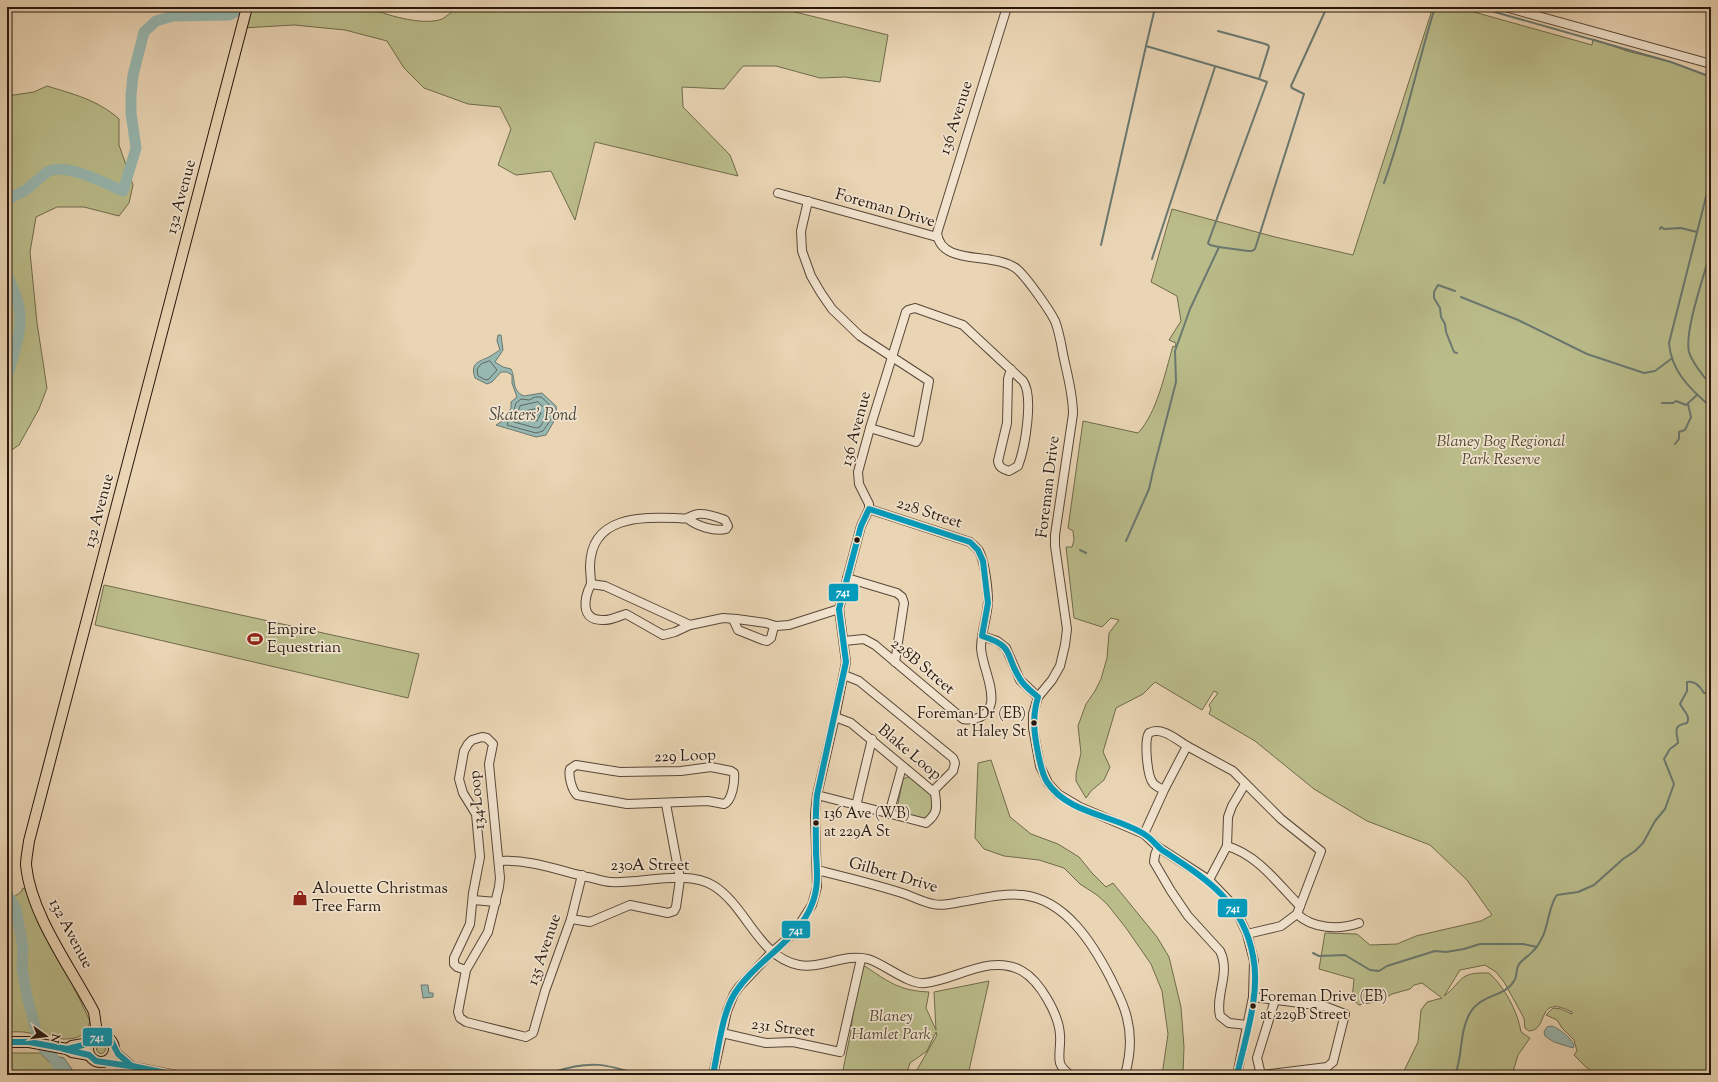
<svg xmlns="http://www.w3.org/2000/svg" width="1718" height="1082" font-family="'Sorts Mill Goudy',serif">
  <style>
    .green { fill: #babc8a; stroke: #706a4c }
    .water { fill: #97b8b1; stroke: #6a7870 }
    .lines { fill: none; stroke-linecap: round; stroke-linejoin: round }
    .shore { stroke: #5f6860; stroke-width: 1 }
    .stream { stroke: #6a7870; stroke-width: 2 }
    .river { stroke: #97b8b1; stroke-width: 11 }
    .minor-casing { stroke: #584737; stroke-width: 10 }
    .major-casing { stroke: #27180e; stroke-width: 12 }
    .minor { stroke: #f1e3ce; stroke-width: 8 }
    .major { stroke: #e9d4b3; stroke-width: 10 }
    .bus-1-casing { stroke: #f1e3ce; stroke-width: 9 }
    .bus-1 { stroke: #049abb; stroke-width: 6 }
    .bus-dot { fill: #27180e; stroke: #f1e3ce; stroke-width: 1.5 }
    .labels { text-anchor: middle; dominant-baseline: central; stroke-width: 3.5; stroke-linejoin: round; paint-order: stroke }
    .bus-label { font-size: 15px; fill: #27180e; stroke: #f1e3ce; text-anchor: start }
    .street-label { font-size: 16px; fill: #27180e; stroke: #f1e3ce }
    .park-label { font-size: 16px; font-style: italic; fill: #534933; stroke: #f1e3ce }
    .poi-label { font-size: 16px; fill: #27180e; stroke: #f1e3ce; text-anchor: start }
    .water-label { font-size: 17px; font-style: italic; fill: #49483f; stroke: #f1e3ce }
    .line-badge { stroke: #f1e3ce; stroke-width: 1.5 }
    .badge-label { font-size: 11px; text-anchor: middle; font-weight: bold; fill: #fff }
  </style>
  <rect width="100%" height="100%" fill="#e9d4b3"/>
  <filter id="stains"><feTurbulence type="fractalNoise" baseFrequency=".005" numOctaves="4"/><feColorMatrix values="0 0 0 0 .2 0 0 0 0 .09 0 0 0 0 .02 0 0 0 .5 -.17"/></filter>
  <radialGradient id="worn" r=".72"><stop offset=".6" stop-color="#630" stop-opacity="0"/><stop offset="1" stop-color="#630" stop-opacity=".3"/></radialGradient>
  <g class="green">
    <path d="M247,7H367C386,15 419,25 439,20C445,19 452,11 457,7H775L888,35L880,82L845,77L820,78L776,66H743L724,89L682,87L683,107L730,155L738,176L595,142L575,220L551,171L516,175L498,165L511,129L500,107L468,104L424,88L404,68L387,41L345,30L294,25L242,28Z"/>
    <path d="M1433,7H1456L1592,45L1593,39L1627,51L1671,62L1711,77V1075H1598L1586,1067L1574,1055L1577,1051L1574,1040L1562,1028L1557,1020L1546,1015L1553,1008L1561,1009L1572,1014V1012C1535,993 1550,1030 1529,1031L1525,1028L1524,1018L1504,982L1496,972L1485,965L1460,970L1444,996C1464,981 1457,972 1489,973C1504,986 1518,1012 1521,1032L1530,1038L1518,1055L1512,1075H1402L1418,1042L1421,1010L1427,1002L1442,998L1422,983L1414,985L1410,989L1392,994L1379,1001L1359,1005L1352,999L1354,979L1319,969L1325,933L1357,934L1370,945L1397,944L1416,936L1481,921L1492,915L1467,880L1430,845L1367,821L1314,789L1255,741L1209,714L1211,709L1209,705L1218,693L1214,691L1202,710L1155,682L1143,694L1116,708L1103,752L1110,767L1104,780L1091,791L1086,798L1076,781V774L1081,753L1078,726L1086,704L1095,691L1101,679L1107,658L1109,633L1119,620L1111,618L1102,627L1074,618L1066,547H1072L1074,540L1073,531L1068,528L1083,421L1138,433C1157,413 1165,373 1173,346L1175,347L1176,343L1169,340L1181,321L1177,296L1151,282L1172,209L1275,237L1353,255Z"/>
    <path d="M47,86C73,94 98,100 119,119V145L133,185L129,203L119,216L84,207H57L36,217L30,252L37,323L47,388L39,409L19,445L7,453V96L34,92Z"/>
    <path d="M104,585L419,654L408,698L95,625Z"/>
    <path d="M991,760L1010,817L1031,834L1058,844L1079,857L1092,873L1106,887L1113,883L1157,937L1169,957L1181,1007L1184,1047L1183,1075H1162L1168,1034L1162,991L1151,964L1126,928L1107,904L1097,895L1080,884L1064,868L1039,860L1004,856L984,849L975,838L978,763Z"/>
    <path d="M908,777C915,779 925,786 930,791C937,798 933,819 921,819C915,819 906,814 900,812L897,808L903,779Z"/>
    <path d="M23,888L28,892L90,1021C84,1050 49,1036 29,1033C22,1031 14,1032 7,1032V905L8,901L21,892Z"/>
    <path d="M865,966C888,982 900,991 929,992L926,1008L936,1030L934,992L989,981L968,1075H914L937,1035L936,1032L927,1051L910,1063L906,1075H842L851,1031L857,972Z"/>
    <circle cx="101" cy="1049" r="4.5"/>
    <path d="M7,1053H40L63,1075H7Z"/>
  </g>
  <g class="water">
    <path d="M498,335H501L503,350L495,362L503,367L511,369C516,378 511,391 524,396L542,393L556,406L557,416L546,435L536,437L496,425L504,420L506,413L511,409V402L517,397L512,383V375L507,372H501L492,382L487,384L475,378C470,363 478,362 489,357C493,355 496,352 500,350L497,341Z"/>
    <path d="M421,985H428L429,993H433V997L423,998Z"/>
    <path d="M1552,1026C1561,1030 1569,1036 1574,1045L1573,1048L1554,1042L1545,1036L1544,1032L1547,1027Z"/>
    <path d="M48,1054L64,1058L76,1075H63L48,1061Z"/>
  </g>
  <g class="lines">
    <g class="shore">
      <path d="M490,361L497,370L489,379L486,380L478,376L477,369L481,364Z"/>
      <path d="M535,397H541C558,411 555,414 543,431L536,433L507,425L510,415L514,410L516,403L521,399L529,400Z"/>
      <path d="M538,402L549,412L540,427L536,428L514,422C514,417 519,411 520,406Z"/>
      <path d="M536,409L541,413L537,421L524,418L526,411Z"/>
    </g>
    <g class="stream">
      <path d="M1477,7L1671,62L1711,77"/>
      <path d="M1154,12L1146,46L1259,79"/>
      <path d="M1218,31L1262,43L1268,45L1269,47L1259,79L1267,82L1208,243L1210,245L1219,247"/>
      <path d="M1711,177L1669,343C1671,371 1690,389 1711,407"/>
      <path d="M1384,183C1405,125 1417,65 1435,7"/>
      <path d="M1660,229L1661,227L1664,229L1681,228L1697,232"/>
      <path d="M1101,245L1146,46"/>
      <path d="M1152,259L1215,67"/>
      <path d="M1455,291L1438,285L1434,292V298L1440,308L1441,317L1445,324L1446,332L1454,352L1457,353"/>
      <path d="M1461,297L1518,320L1587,354L1644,373L1655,371L1671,359"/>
      <path d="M1705,378C1699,370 1692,362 1689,352C1684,331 1705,273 1711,250"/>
      <path d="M1662,403H1673L1676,401L1686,405L1697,395"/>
      <path d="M1675,444L1679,439V432L1685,430L1691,417L1688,404"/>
      <path d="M1126,541L1149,489L1153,471L1176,382L1175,351L1190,309L1219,247L1248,251H1252L1255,249L1304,94L1292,88L1291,86L1327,7"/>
      <path d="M1080,550L1086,553"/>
      <path d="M1313,953L1319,956L1345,955L1370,970L1379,971L1387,966L1435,951L1446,952L1464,949L1480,944H1523L1537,947"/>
      <path d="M554,1072C590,1060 606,1064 641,1075"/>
      <path d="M1455,1075C1463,1056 1459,1032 1470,1013C1481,994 1505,997 1514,981C1517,977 1516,971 1518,966C1521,960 1529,956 1533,951C1538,947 1540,941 1543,936C1548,924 1549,909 1555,898L1557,895L1578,892L1594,885L1623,859L1635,851L1643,843L1655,821L1665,809L1674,784L1664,759L1670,749L1678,743C1677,731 1672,726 1687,723C1691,716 1683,710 1680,704L1687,691V682C1695,680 1700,686 1704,693L1711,694"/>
    </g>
    <g class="river">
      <path d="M7,202C11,195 21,194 27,189C34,184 42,175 49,171C68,163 106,184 123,191L136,148L131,113V95L133,75L144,32L156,21L173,16L229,15L245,7"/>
      <path d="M7,275C13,287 19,300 20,314C22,334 12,358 7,378"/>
      <path d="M7,894L16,909L23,948L22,968L27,996L36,1031L44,1049L52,1056L60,1069L66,1075"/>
    </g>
    <defs>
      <g id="minor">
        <path d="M1007,7L937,233C941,267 994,251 1017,269C1027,278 1049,309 1055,321C1059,331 1061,343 1063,354C1067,374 1073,393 1073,414L1055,535V546L1067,629L1065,645L1060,666L1052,680L1038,697L1033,714V728L1040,766L1048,783L1058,794L1080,807L1144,834L1158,847L1209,880L1234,906L1247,934L1254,961L1253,997L1237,1075"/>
        <path d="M1505,7L1711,64"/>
        <path d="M778,193L937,237"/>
        <path d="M808,201L801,231L802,251L811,276L821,293L832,309L860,336L929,381L918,439L916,442L870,428"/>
        <path d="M847,578L897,593L902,597L904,603L895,662"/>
        <path d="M591,584L605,586L690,625L723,618L737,619L766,623L776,626L789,625L839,609"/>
        <path d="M591,584C591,578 590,572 590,566C591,516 640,517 677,518C680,518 684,519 687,518C691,517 694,514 698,514C707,513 717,517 725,520L728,526L726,529C715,532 696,526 687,518"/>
        <path d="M591,584C584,598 580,620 602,620C610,621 619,616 626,614L663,635L675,632L690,625"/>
        <path d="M733,619L738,630L763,640L767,641L771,638L774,626"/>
        <path d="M982,636L997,641L1006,648L1020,680L1038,697"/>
        <path d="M844,641L864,639L875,645L963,719C975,721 988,717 991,703C994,687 982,665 981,648C981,633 987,618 988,602C988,589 985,562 979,551C977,548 973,545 970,542L869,509"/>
        <path d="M844,675L859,681L953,758L955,763L953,771L933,791"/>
        <path d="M1187,746L1233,771L1281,819L1321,851L1297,914L1281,926L1247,934"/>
        <path d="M576,765L620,772L681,771L711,767L731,771L734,773C735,782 732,801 724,804L708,801L627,804L577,795C572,790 568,776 570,769Z"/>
        <path d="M817,795L926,823C938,813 937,808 935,793L851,723L835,717"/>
        <path d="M856,806L872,739"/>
        <path d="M889,814L902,767"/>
        <path d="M1144,834L1164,790C1160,788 1155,786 1153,783C1147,776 1144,740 1149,733C1162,726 1177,740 1187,746L1164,790"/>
        <path d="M1227,846C1258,855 1278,884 1300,906"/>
        <path d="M1158,847L1155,855L1154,862L1171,891L1188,916L1220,951C1231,973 1215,994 1220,1016L1229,1023L1247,1025"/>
        <path d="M499,861C528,859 558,870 587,877C595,878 603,882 611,882C641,884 687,869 714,886C747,907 758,957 799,965C822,969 845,953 868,959C885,964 908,985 925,983C956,980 991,953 1022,971C1040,981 1059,1015 1060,1035C1061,1044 1058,1055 1060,1063C1062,1069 1066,1072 1071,1075"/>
        <path d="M817,870C845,877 874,884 902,893C912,896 922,902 933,904C941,906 951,904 960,902C980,899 1001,893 1023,895C1066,900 1093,944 1111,979C1117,992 1124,1004 1127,1018C1132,1037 1130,1057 1125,1075"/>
        <path d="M1209,880L1227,846L1228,817L1232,806L1245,784"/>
        <path d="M473,900L496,902"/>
        <path d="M1297,914C1313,929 1339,930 1359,923"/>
        <path d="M571,919L590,922L630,905L668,913L674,911L676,907L680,879L666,804"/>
        <path d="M466,970L488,932L499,887L500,878L489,764L493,744L487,738L482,737L472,740L468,744L464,751L459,779L463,793L476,814L480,857L473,893L470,924L454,958V964L457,967L466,970L458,1012L460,1018L466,1022L526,1037L533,1033L545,991L571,919L582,875"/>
        <path d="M1253,997L1324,1006L1345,1014L1333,1062L1327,1067L1262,1075"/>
        <path d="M722,1033L766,1043L793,1042L840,1052L861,959"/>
        <path d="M114,1048L118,1054L131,1065"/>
        <path d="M104,1061L176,1075"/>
        <path d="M713,1075L727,1011L734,994L739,987L772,952L794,933L812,905L817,887L815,814L817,795L835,717L846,662L839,609L861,526L869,509V504L859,484L858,472L870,428L906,312L908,310L915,308L963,325L1023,381C1034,396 1025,448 1018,466L1009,471C1003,469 999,468 998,461L1007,423L1008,379L1011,369"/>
        <path d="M1261,1075L1257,1058L1275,1000"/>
      </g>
      <g id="major">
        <circle cx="101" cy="1049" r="13"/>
        <path d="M94,1038L96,1026L94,1012C71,968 31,915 26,865C26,858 28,849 29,841L247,7"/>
        <path d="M7,1042H29L67,1049L72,1052L89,1055"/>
        <path d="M67,1049L72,1046L89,1043"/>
      </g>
    </defs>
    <use href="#minor" class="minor-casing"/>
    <use href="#major" class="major-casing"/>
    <use href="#minor" class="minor"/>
    <use href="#major" class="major"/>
    <defs>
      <g id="bus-1">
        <path d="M7,1042H29L67,1049L87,1044L97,1037L104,1036L111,1040L118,1054L132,1066L176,1075"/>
        <path d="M64,1049L89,1055L96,1061L136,1067"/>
        <path d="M713,1075C718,1051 722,1013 735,993C755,961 799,940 812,904C819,887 817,870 816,853C816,833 815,814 817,795L846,662L839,609L861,526L869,509L970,542L978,550L983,561L988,603L982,636C1016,647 1004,654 1020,679C1024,686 1032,692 1038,697C1032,717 1034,733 1038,753C1040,763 1042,774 1047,782C1068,814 1114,815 1144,834C1151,838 1156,845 1162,850C1205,878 1243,901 1253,956C1261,993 1245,1039 1237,1075"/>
      </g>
    </defs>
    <use href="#bus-1" class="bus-1-casing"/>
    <use href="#bus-1" class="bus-1"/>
  </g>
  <defs>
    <symbol id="stadium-bare" viewBox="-9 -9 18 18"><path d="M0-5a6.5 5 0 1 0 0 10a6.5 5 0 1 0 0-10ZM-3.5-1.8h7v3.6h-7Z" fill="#8f2418" stroke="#f1e3ce" stroke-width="2.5" paint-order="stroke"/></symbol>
    <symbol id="shop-bare" viewBox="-9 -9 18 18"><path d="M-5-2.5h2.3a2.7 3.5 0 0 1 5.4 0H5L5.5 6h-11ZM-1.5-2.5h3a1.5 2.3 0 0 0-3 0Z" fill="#8f2418" stroke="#f1e3ce" stroke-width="2.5" paint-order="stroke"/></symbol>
  </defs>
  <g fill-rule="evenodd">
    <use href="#stadium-bare" x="244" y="628" width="22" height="22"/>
    <use href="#shop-bare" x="289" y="887" width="22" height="22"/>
  </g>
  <g class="bus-dot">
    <circle cx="857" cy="540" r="3.5"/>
    <circle cx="1034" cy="723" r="3.5"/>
    <circle cx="816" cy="823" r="3.5"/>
    <circle cx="1253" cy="1006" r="3.5"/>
  </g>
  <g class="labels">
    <g class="bus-label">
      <text x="1026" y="714" text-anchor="end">Foreman Dr (EB)<tspan x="1026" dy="18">at Haley St</tspan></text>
      <text x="824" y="814">136 Ave (WB)<tspan x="824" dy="18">at 229A St</tspan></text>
      <text x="1260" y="997">Foreman Drive (EB)<tspan x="1260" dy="18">at 229B Street</tspan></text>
    </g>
    <g class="street-label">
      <text transform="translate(957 118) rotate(-72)">136 Avenue</text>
      <text transform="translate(182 197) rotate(-75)">132 Avenue</text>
      <text transform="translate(885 209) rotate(16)">Foreman Drive</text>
      <text transform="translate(857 429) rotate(-75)">136 Avenue</text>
      <text transform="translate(1049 487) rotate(-83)">Foreman Drive</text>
      <text transform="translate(100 511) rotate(-75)">132 Avenue</text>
      <text transform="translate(929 514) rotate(18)">228 Street</text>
      <text transform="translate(922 667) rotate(40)">228B Street</text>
      <text transform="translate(909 753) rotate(40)">Blake Loop</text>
      <text transform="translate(685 757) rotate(-2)">229 Loop</text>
      <text transform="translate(478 800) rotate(-95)">134 Loop</text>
      <text x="650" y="866">230A Street</text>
      <text transform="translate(893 876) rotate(16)">Gilbert Drive</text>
      <text transform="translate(70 934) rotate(62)">132 Avenue</text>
      <text transform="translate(545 950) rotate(-71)">135 Avenue</text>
      <text transform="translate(783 1029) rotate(7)">231 Street</text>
    </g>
    <g class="park-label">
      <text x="1501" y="442">Blaney Bog Regional<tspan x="1501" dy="18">Park Reserve</tspan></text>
      <text x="891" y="1017">Blaney<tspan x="891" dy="18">Hamlet Park</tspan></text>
    </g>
    <g class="poi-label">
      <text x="267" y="630">Empire<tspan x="267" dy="18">Equestrian</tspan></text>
      <text x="312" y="889">Alouette Christmas<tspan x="312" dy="18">Tree Farm</tspan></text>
    </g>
    <g class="water-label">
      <text x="533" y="416">Skaters' Pond</text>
    </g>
  </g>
  <g class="line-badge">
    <rect x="828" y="583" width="31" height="19" rx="4" fill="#049abb"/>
    <rect x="1217" y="898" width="31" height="20" rx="4" fill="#049abb"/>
    <rect x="781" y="920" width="30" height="19" rx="4" fill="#049abb"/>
    <rect x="82" y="1027" width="31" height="20" rx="4" fill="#049abb"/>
  </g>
  <g class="badge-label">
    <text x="843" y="596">741</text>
    <text x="1233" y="912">741</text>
    <text x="796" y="934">741</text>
    <text x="97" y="1041">741</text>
  </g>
  <rect width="1718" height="1082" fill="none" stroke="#e9d4b3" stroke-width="24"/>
  <rect x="8" y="8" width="1702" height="1066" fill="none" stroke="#27180e" stroke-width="2"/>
  <rect x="12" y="12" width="1694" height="1058" fill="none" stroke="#27180e"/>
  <g transform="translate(46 1036) rotate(104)" stroke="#f1e3ce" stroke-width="3" paint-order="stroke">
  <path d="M0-3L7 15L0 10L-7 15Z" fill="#27180e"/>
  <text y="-6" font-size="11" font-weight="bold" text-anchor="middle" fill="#27180e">N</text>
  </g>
  <rect width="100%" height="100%" filter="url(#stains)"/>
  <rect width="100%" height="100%" fill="url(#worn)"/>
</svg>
